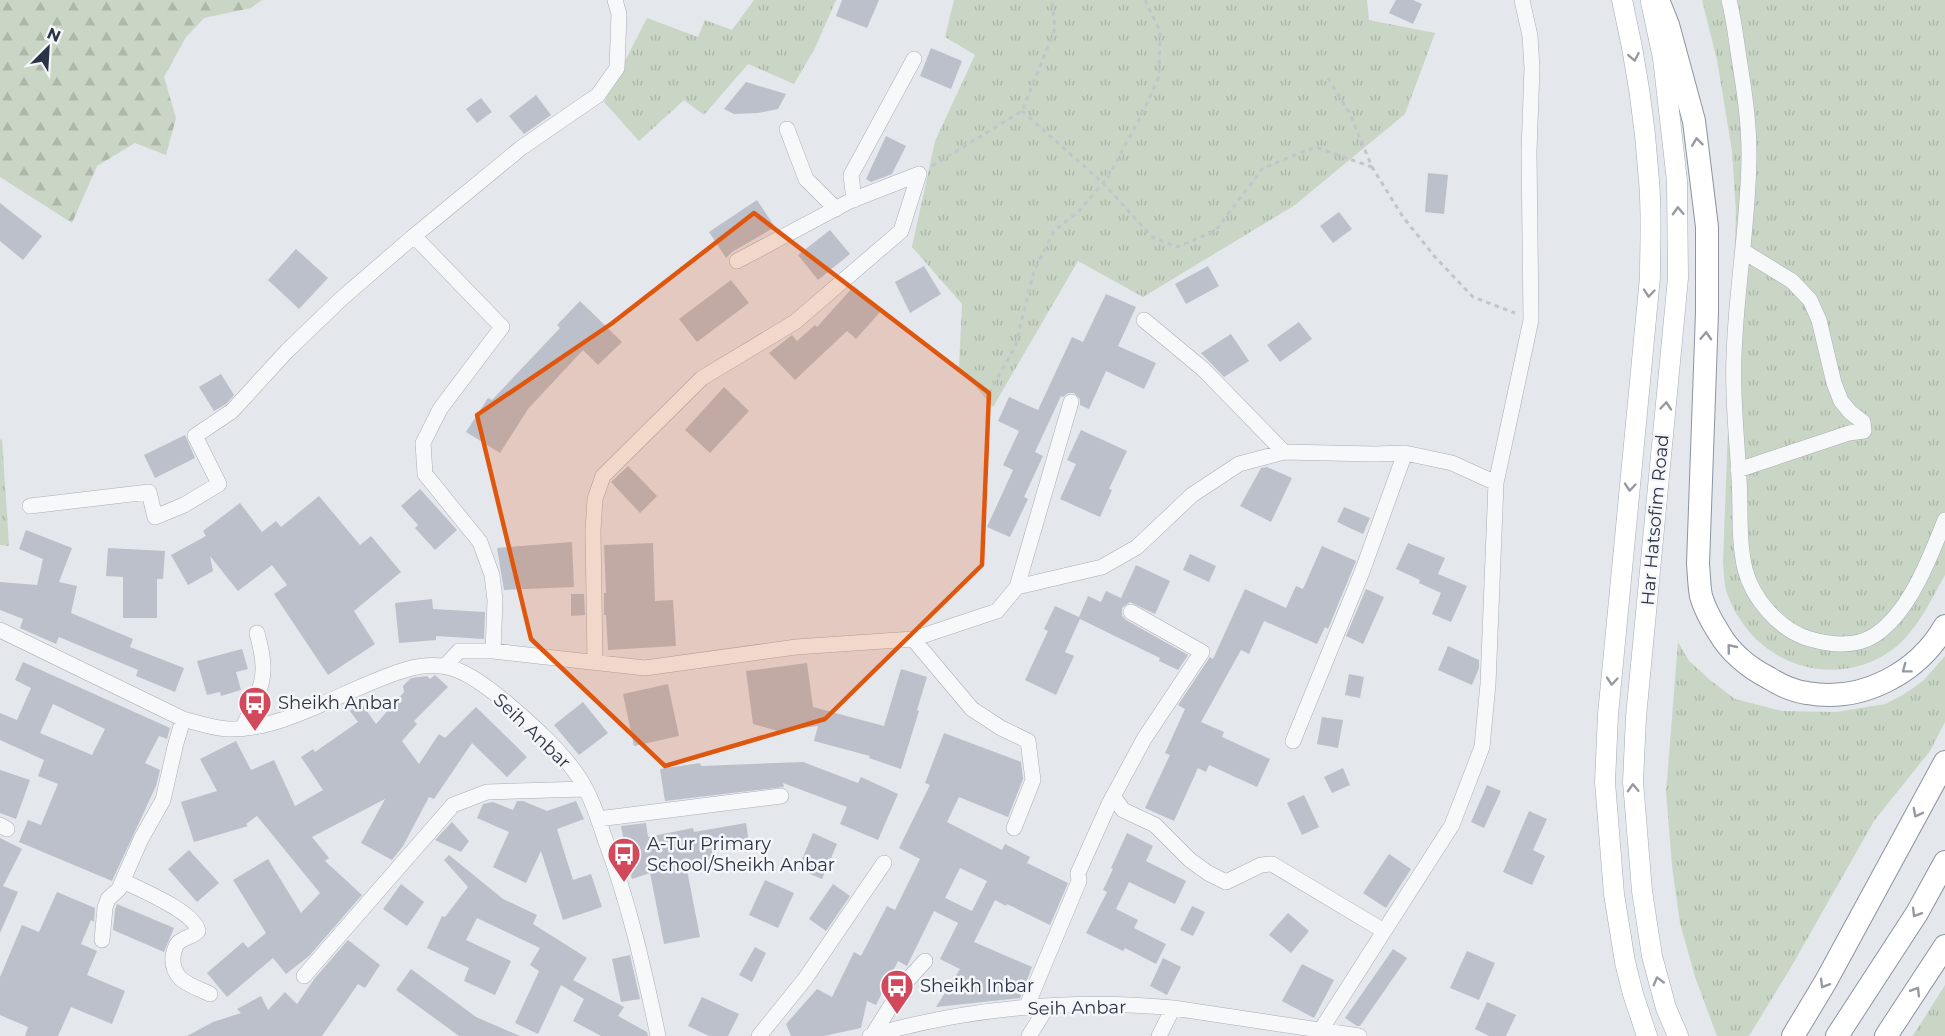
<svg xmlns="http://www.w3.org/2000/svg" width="1945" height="1036" font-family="Montserrat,sans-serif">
<defs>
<pattern id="grass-tufts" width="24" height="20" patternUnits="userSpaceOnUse" patternTransform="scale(1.5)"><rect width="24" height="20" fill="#c9d6c5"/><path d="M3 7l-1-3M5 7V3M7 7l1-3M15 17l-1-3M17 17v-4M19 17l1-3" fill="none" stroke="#adb8ab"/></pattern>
<pattern id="forest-firs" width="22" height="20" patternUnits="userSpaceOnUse" patternTransform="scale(1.5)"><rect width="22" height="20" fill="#c9d6c5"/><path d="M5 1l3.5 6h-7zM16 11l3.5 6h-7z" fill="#adb8ab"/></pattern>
</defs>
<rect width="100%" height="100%" fill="#e4e7ec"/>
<path fill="url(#grass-tufts)" d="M754,0H836L815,48L794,84L748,64L704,115L684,100L639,141L604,102L647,18L698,37L705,20L732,30Z
M954,0H1367L1369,20L1435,33L1405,114L1295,205L1143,297L1078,261L993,407L959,367L962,304L912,247L935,141L975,55L945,37Z
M1702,0H1945V575C1928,605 1913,640 1881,657C1819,690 1747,656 1726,590C1724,582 1724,572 1723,563L1736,213L1732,151L1717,60Z
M2,439L9,546L0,545V440Z
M1678,642L1689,661L1710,680L1735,699L1782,711L1836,712L1885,704L1903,695L1923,681L1945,656V722L1930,751L1874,821L1790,969L1749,1036H1717L1695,977L1680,923L1672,866L1666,792Z
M1945,985V1036H1912L1914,1034Z"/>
<path fill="url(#forest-firs)" d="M0,0H262L251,8L204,18L186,37L164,77L176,118L166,155L135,143L97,166L72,223L0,177Z"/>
<path fill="#bbc0ca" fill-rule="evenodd" d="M842,0H879L867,28L836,16Z
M1396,0H1413L1422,4L1413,24L1389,13Z
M931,48L962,61L951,89L920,76Z
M746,82L786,94L778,109L758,113L734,114L724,109Z
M536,95L551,115L524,134L509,116Z
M481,98L492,112L477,123L466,109Z
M886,136L906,146L892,174L871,182L866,179Z
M1428,173L1448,175L1444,214L1425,212Z
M757,200L775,227L732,252L726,258L709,232Z
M0,203L42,236L23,260L0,241Z
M1339,212L1352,229L1333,243L1320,226Z
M830,230L850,254L818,280L798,255Z
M296,249L328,278L299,309L268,280Z
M924,266L941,294L910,313L895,282Z
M1208,266L1219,286L1186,304L1175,284Z
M731,280L749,303L697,342L679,319Z
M854,286L881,311L856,339L847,331L795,380L769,353L792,335L797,341L815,325L817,327Z
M1106,294L1136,307L1118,346L1156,363L1144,389L1106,371L1089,409L1080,405V399L1074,393H1068L1063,397L1061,396L1035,452L1043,456L1024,497L1028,499L1010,537L987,527L1013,470L1003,465L1019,431L998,421L1009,397L1038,410L1072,337L1083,342Z
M580,301L622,342L598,365L583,350L528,409L500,453L466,432L488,398L492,400L560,328L557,325Z
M1299,322L1312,339L1280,362L1267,345Z
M1231,334L1249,361L1224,377L1201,353Z
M221,374L234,395L226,404L214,411L199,387Z
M724,387L749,411L710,453L685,430Z
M1081,430L1127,451L1109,489L1112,490L1100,517L1060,499L1076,464L1067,460Z
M185,435L195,458L155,478L144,455Z
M628,466L657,496L640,513L611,482Z
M1267,467L1292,478L1271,522L1240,506L1261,468Z
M420,489L457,530L435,550L415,528L418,525L401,506Z
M319,496L360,545L371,536L401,572L354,611L375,644L328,675L274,594L287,585L272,565L238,591L210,556L213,571L188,585L171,555L206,536L203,531L240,503L262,532L276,521L281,527Z
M1344,507L1370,518L1363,534L1337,522Z
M26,530L72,548L59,582L77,586L71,613L133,639L130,647L184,668L175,692L136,676L138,670L59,637L56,644L20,628L23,619L0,610V582L37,585L43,559L19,549Z
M572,542L574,587L504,590L497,548Z
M653,543L655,601L673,600L676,646L608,650L606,615H604V593H606L604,545Z
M1408,543L1445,558L1438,574L1467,586L1451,622L1432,614L1441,593L1419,583L1420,580L1396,569Z
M1322,546L1356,561L1328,629L1325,627L1317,644L1264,621L1249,654L1241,650L1201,722L1224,732L1222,737L1270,759L1257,787L1209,765L1206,772L1198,768L1174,821L1145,808L1170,755L1165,753L1185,709L1178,705L1210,657L1213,659L1245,589L1286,608L1296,586L1303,589Z
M108,548L165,551L163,579H157V618H123V577L106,576Z
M1190,554L1216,566L1209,582L1183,570Z
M1136,565L1170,581L1155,614L1130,602L1122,608V616L1126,620L1188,655L1178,670L1159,661L1160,658L1080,619L1065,652L1074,656L1056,695L1025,680L1048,631L1044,629L1055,606L1079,617L1088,596L1101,602L1106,591L1121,598Z
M1366,589L1384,597L1363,644L1346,636Z
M571,594H584L585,615L571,616Z
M432,599L433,609L485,612L484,639L436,636V640L399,643L395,603Z
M1448,646L1479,660V668L1472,685L1438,670Z
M242,649L248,669L236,672L241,690L221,696L220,692L207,695L197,661Z
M23,662L170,728L167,739L159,736L145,763L160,770L156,786L112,881L19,842L28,820L41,825L58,784L38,776L44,760L0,740V713L17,720L31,688L15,680ZM53,704L105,729L92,755L40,733Z
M807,663L813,707L884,726L901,669L927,677L917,710L919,711L901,769L869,758L870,756L814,741L818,726L778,731L753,724L746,671Z
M1349,674L1364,677L1360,698L1345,695Z
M435,675L448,687L414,721L417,724L402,741L419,764L439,734L445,738L476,707L527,757L507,777L472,743L434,799L429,797L403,846L392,860L361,843L385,799L312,837L329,858L325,861L362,895L309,956L286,974L273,958L227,997L207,973L243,942L248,948L266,933L233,880L268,859L301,913L320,893L257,816L246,824L248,826L194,842L181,802L217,791L200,759L236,741L251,770L274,760L295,806L323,790L301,757L313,749L315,752L358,722L350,711L361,703L376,724L404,692L403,686L411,678L427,676L430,679Z
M668,684L679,736L634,746L623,694Z
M583,702L608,733L579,755L554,725Z
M1322,717L1343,720L1338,748L1317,744Z
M944,733L1021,762L1023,779L1008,817L959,797L947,822L1002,850L1005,844L1030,857L1027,863L1068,883L1050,925L1007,904L1006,906L995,900L974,942L1032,967L1020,998L936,1007L960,969L940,959L958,923L934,911L907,966L898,961L876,1005L867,1001L861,1028L824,1036H791L786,1024L817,989L832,997L854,952L861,956L887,906L895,910L920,859L899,848L930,785L925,783ZM960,868L987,881L972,911L945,898Z
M803,762L858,783L861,777L898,794L878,840L840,824L847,807L783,783L784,787L665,801L660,769L700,763L701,766Z
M1343,768L1350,785L1332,793L1324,777Z
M0,770L30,780L16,819L0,813Z
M1487,785L1501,791L1484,828L1471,822Z
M1304,795L1319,827L1302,835L1287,803Z
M517,801H523L547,811L576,801L584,819L557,829L573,880L591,874L602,907L563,920L541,851L526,883L493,867L509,832L477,818L483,804L493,802L513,810Z
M1529,811L1547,819L1533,850L1545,856L1532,885L1503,872Z
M452,822L469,841L461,852L435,840Z
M646,823L648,837L693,828L694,832L746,823L750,849L720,836L709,860L686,865L700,937L664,944L650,873L632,879L623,852L626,851L621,826Z
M813,833L837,844L822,879L798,869Z
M1127,833L1153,846L1146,861L1186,881L1175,904L1129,882L1116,909L1138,920L1134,928L1166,944L1156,964L1125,948L1123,951L1086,933L1107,892L1103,890L1113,869L1111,868Z
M0,838L22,849L3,886L18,892L0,933Z
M189,850L219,883L197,902L168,869Z
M1389,854L1411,869L1386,908L1363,893Z
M449,855L503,899L537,915L533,924L587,958L573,980L624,1007L618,1016L647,1032L648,1036H601L573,1021L584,999L561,985L538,1034L515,1023L539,971L530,965L540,948L477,918L466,940L511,961L495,995L464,981L469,968L427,948L442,916L445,917L468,887L444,860Z
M765,880L794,893L778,928L749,915Z
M401,884L424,902L407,926L383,909Z
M833,884L850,896L826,931L809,919Z
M57,892L95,908L94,922L91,920L81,944L97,951L87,975L125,991L112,1024L71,1007L58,1036H25L28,1027L0,1015V977L22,925L39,932Z
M117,904L174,928L164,952L113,930L115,910Z
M1192,906L1205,912L1193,936L1180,930Z
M1288,913L1309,931L1291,953L1269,935Z
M348,940L380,965L365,988L358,984L322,1036H187L213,1022L241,1013L237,1009L261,996L268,1010L285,992L297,1004L315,978Z
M755,947L766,953L752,982L739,975Z
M1393,949L1407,958L1360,1026H1357L1345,1018Z
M1467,951L1495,963L1479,1000L1450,988Z
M630,955L640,999L621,1002L612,959Z
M1163,958L1181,967L1167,995L1150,986Z
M1302,964L1334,980L1314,1018L1282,1001Z
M411,969L476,1017L520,1036H459L396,990Z
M702,997L739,1014L728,1036H709L688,1026Z
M1487,1002L1516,1015L1506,1036H1489L1475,1029Z"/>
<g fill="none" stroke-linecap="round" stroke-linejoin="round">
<defs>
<path id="minor" d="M1729,0C1734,19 1736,39 1739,58C1744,89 1749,121 1749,153C1749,221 1736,288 1734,356C1732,397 1737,437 1739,478C1741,509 1738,539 1745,569C1752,598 1780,631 1810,639C1831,645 1855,648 1875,635C1910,612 1930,557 1945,520
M787,129L806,179L836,209
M854,200L851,175L914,59
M414,236L502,327L440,409L423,443L425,474L480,542L492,575L495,600L493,651
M737,261L850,201L919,174
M1144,320L1203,369L1284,452
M1738,470L1849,433L1864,431L1863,422L1850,412L1841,401L1834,383L1819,320L1810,300L1792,281L1743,251
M30,506L149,492L155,517L184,505L219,484L195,436L232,411L287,351L341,299L414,236L521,148L598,95L617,68L619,14L615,0
M1017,587L1102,567L1137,547L1192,495L1239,464L1284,452L1375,454L1405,453L1452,463L1496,483
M0,630L183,719C198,723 212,728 228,729C286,731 351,685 408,669C448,658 471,674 502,699C529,722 558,747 578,776C591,795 598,818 605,839C629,903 644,969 658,1036
M913,639L972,709L1001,728L1028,741L1033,780L1014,828
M595,662L593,531L595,499L603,476L702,378L795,322L901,231L919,174
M446,665L459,651H493L645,668L796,647L913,639L997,611L1017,587L1071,402
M243,727C251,709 264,687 263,667C263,655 260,644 257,633
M1293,741L1362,572L1405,453
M1113,796L1123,810L1155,825L1190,860L1208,873L1226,882L1261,865L1272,864L1384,931
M598,819L781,796
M0,825L7,829
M123,881C141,890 195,912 198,931C193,937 184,937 178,943C175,946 174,952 173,956C171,981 191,985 210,994
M102,940L105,908L108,899L119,889L141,839L163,800L175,747L183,719
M304,976L453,805L487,792L585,789
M1026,1008L1079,881L1078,873L1109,804L1144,739L1202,652L1131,612
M759,1036L805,979L884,863
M870,1036C966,1008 1073,998 1173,1008L1359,1036
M872,1036L905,983L925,961
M1029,1036L1047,1007
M1159,1036L1173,1008
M1317,1036L1452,825L1482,747L1488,684L1496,483L1531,320L1529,152L1532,68L1530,36L1522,0"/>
<path id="major" d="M1622,0C1636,60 1645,120 1649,181C1652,213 1650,245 1650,277L1608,715L1605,782L1614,894L1625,962L1633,994L1647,1036
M1651,2L1663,58L1677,181L1678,278L1636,717L1633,782L1642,891L1652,956L1666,1008L1678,1036"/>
<path id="highway" d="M1658,0L1668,25L1694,121L1707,227V312L1698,564C1699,574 1699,586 1701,596C1704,607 1712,622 1719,633C1730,652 1749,668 1769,678C1780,685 1793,691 1807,693C1862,703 1918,673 1945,626
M1793,1036L1826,981L1945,762
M1837,1036L1917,913L1945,862
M1886,1036L1945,946"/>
</defs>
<use href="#minor" stroke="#a9aeb7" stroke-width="16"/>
<use href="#major" stroke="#a3abb8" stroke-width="21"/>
<use href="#highway" stroke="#8b94a3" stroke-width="24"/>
<path stroke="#c2c5cb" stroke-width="3" stroke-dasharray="4.5 4.5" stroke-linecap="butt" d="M1328,78L1350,114L1372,167L1403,217L1435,257L1473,297L1515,313
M1022,111L1103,183L1152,237L1177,247L1215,231L1263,168L1315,147L1372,167
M932,166L1022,111L1055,29L1052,0
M989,393L1015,347L1034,271L1054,231L1080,210L1108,177L1140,118L1159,77L1160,31L1145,0"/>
<use href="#minor" stroke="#f7f8fa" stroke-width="15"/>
<use href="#major" stroke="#fff" stroke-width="20"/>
<use href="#highway" stroke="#fff" stroke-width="22"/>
</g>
<defs><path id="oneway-chevron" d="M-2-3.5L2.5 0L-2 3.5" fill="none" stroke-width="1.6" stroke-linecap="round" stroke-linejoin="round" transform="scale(1.5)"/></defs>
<g stroke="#959aa2">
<use href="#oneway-chevron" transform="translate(1634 57) rotate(79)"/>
<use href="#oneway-chevron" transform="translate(1697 142) rotate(-97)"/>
<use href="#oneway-chevron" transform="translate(1678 211) rotate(-92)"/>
<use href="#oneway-chevron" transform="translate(1649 293) rotate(95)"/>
<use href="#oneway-chevron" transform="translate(1706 336) rotate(-87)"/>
<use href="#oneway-chevron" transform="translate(1666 406) rotate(-85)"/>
<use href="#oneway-chevron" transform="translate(1630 487) rotate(95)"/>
<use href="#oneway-chevron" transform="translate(1731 648) rotate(-129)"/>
<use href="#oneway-chevron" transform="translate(1906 669) rotate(143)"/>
<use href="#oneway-chevron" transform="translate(1612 681) rotate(95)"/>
<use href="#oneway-chevron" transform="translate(1633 788) rotate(-92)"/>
<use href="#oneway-chevron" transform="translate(1917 813) rotate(118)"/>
<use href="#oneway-chevron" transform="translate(1916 913) rotate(121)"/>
<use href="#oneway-chevron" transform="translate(1658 981) rotate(-105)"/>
<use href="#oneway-chevron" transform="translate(1824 984) rotate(121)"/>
<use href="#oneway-chevron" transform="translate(1916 991) rotate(-58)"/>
</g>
<path fill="#df570f" fill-opacity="0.2" stroke="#df570f" stroke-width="4.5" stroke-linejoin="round" d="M754,213L989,393L982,565L825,719L665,766L531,639L477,415L611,324Z"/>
<defs>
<symbol id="bus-pin" viewBox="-11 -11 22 30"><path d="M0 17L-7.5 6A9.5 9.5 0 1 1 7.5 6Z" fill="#d1495b" stroke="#f4f6f9"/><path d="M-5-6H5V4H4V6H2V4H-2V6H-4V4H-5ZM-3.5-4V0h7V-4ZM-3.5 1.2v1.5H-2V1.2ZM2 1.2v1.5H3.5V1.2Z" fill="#fff"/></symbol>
</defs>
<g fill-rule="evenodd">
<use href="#bus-pin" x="236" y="684" width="38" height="52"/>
<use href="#bus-pin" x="605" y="835" width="38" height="52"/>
<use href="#bus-pin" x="878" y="967" width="38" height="52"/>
</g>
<g text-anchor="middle" stroke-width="5" stroke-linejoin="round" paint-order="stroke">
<g font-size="18" fill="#2b3445" stroke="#f4f6f9">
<text transform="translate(1655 520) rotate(-85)" y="6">Har Hatsofim Road</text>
<text transform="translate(532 731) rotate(44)" y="6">Seih Anbar</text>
<text transform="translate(1077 1008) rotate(-1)" y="6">Seih Anbar</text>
</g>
<g font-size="18" fill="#2b3445" stroke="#f4f6f9" text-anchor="start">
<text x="278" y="709">Sheikh Anbar</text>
<text x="647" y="850">A-Tur Primary<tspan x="647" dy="21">School/Sheikh Anbar</tspan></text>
<text x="920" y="992">Sheikh Inbar</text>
</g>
</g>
<g transform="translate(48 48) rotate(24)" stroke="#f4f6f9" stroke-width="4.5" paint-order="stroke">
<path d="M0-4.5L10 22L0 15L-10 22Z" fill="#2b3445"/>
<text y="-9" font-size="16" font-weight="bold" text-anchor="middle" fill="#2b3445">N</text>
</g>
</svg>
